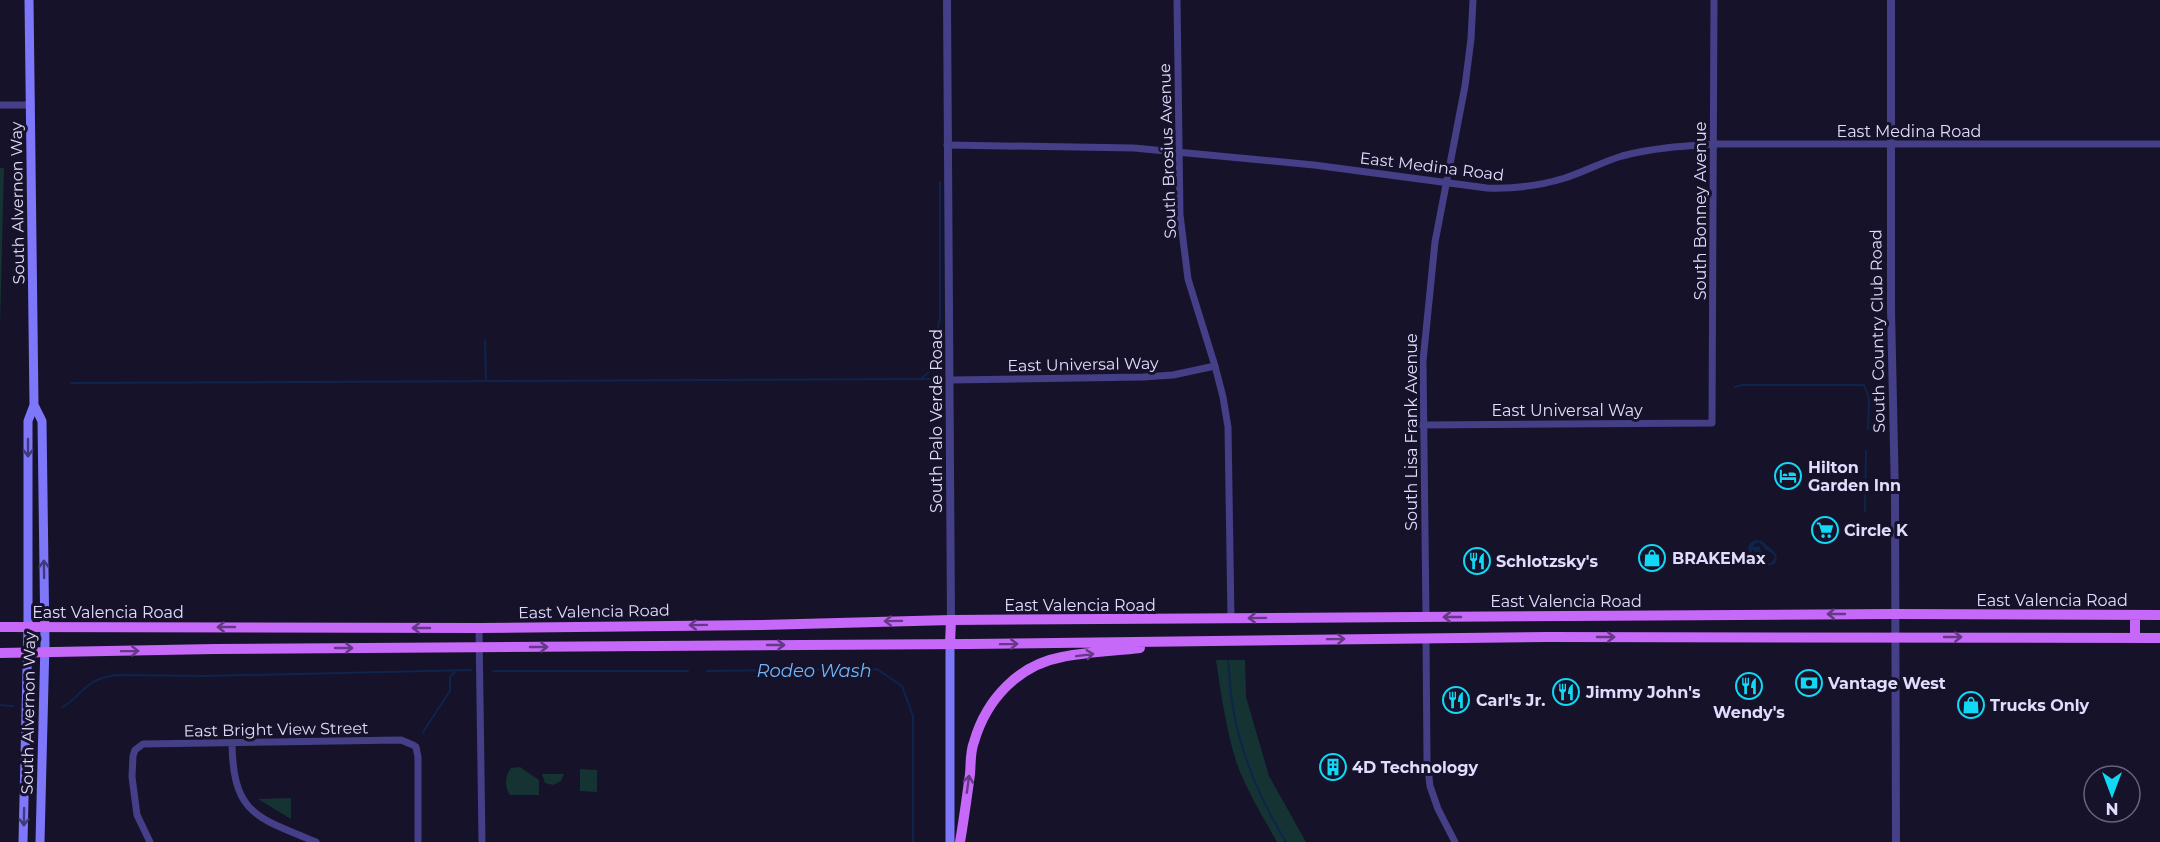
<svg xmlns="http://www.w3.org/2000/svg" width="2160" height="842" font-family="Montserrat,sans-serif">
<rect width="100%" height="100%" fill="#161229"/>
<path fill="#153333" d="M0,168H4L0,328Z
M1216,660H1245L1246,697L1269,776L1306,842H1277C1263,817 1247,791 1237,764C1226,730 1221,694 1216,660Z
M520,767L539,780V795H510C504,787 505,775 511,768Z
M580,769L597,770V792L580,791Z
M542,774H564L561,781L553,785L545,783Z
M291,798V819L258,799Z"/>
<path fill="#0f244b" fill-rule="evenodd" d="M1755,540L1762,541C1767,546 1775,550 1777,557L1775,564L1764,567L1751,556L1748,547L1750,543ZM1760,543L1765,549L1773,554L1775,558L1771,563H1762L1752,553V549L1760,557L1764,556L1759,546L1752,547L1756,543Z"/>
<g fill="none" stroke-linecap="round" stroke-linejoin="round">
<path stroke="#0f244b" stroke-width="2" d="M485,340L486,381
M934,341L940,319V182
M921,379L930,371L934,356
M71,383L935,379
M1735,387L1742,385H1864L1869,398L1868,429
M1865,511L1866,451
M1228,661C1230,677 1230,692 1233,708C1241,755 1261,801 1286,842
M493,671H688
M707,671L877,669L902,686L913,716V842
M0,705L13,706
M63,707C86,692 82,681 115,675L205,676L471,670
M423,732L450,691V677L456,671"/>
<path stroke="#443f86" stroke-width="7" d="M1177,0L1180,215L1188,279L1215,366L1223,397L1228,427L1231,619
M0,105H31
M947,145L1134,148L1314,165L1487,188C1514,189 1539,186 1565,178C1584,172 1602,162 1622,156C1652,148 1683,146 1714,144H2160
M951,380L1143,377L1173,375L1215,366
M1422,425L1712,423L1714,0
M1426,617L1423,361L1435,242L1465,86L1471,39L1473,0
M479,628L482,842
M1426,638L1427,760L1430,786L1438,809L1455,842
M232,743C233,815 257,817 316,842
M413,745L416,747L418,757V842
M150,842L137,815L132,777L133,756L135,750L143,744L401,740L413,745"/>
<path stroke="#443f86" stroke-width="8" d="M947,0L951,620
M1891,0V309L1895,495L1896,842"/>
<path stroke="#7e77f9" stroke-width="9" d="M34,405L42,421L45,643L40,842
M23,842L28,627V421L34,405L29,0
M950,842V644"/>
<path stroke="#c668f8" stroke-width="10" d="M0,627L479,628L762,625L951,620L1894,614L2160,615
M2135,638V615
M950,644L951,620
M0,653L215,649L969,644L1547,637L2160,638
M960,842C964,819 967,796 970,774C971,763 970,752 974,742C986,700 1018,665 1062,657C1087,652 1114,651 1140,648"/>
</g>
<defs><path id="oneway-shaft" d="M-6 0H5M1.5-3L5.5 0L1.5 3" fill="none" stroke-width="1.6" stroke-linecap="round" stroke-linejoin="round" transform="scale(1.5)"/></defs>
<g stroke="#403a7c">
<use href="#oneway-shaft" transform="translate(28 448) rotate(90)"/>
<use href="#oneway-shaft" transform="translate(44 569) rotate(-91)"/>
<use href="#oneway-shaft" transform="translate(24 817) rotate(91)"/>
</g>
<g stroke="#653986">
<use href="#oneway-shaft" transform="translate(1836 614) rotate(180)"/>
<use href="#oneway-shaft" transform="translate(1452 617) rotate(180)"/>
<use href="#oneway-shaft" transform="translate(1257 618) rotate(179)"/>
<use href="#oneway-shaft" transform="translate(893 621) rotate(179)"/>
<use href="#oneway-shaft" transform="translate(698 625) rotate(179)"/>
<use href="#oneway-shaft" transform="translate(226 627) rotate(-180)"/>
<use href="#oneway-shaft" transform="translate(421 628) rotate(-180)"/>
<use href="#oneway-shaft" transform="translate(1606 637)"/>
<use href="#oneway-shaft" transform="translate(1953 637)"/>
<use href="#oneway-shaft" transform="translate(1336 639) rotate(-1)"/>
<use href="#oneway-shaft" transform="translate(1009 644) rotate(-1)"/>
<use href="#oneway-shaft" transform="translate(776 645)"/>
<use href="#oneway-shaft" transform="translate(539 647)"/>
<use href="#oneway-shaft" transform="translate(344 648)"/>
<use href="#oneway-shaft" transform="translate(130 651) rotate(-1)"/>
<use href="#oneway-shaft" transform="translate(1085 655) rotate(-7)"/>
<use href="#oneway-shaft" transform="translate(968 784) rotate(-82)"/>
</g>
<defs>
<symbol id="hotel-ring" viewBox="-11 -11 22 22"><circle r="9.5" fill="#161229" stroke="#11d8f5" stroke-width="1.5"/><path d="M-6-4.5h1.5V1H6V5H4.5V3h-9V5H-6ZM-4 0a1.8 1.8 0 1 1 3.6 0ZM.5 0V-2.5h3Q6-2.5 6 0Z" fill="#11d8f5"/></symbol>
<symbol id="supermarket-ring" viewBox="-11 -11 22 22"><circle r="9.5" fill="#161229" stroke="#11d8f5" stroke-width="1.5"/><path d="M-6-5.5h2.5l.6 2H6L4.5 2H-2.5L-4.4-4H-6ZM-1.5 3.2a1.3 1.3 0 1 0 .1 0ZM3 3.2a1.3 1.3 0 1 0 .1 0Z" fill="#11d8f5"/></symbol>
<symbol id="shop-ring" viewBox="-11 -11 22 22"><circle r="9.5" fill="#161229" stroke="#11d8f5" stroke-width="1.5"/><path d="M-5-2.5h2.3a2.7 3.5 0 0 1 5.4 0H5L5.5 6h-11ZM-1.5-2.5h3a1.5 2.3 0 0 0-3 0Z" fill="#11d8f5"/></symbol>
<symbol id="restaurant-ring" viewBox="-11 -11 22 22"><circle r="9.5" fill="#161229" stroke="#11d8f5" stroke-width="1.5"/><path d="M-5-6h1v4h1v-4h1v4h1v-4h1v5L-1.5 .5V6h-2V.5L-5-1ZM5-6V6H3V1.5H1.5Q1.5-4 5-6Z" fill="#11d8f5"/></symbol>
<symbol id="bank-ring" viewBox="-11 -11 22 22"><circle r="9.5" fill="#161229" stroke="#11d8f5" stroke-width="1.5"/><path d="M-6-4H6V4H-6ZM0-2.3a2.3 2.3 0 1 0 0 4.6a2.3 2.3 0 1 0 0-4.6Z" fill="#11d8f5"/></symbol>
<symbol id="building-ring" viewBox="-11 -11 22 22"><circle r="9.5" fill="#161229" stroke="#11d8f5" stroke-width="1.5"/><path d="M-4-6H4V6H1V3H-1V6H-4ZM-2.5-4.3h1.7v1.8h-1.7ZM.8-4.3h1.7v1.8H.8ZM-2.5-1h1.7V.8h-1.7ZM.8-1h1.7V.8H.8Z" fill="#11d8f5"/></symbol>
</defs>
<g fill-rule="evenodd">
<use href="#hotel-ring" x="1773" y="461" width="30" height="30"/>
<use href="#supermarket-ring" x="1810" y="515" width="30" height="30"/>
<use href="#shop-ring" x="1637" y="543" width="30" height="30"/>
<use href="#restaurant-ring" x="1462" y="546" width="30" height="30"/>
<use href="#bank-ring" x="1794" y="668" width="30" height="30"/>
<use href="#restaurant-ring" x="1734" y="671" width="30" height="30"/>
<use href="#restaurant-ring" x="1551" y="677" width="30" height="30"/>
<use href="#restaurant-ring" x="1441" y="685" width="30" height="30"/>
<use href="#shop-ring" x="1956" y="690" width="30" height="30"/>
<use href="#building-ring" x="1318" y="752" width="30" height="30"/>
</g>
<g text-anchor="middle" stroke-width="6" stroke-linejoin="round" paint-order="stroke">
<g font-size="16" fill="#e0dcfd" stroke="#161229">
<text x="1909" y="137">East Medina Road</text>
<text transform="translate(1167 151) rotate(-92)" y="6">South Brosius Avenue</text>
<text transform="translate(1432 166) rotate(7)" y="6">East Medina Road</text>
<text transform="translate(17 203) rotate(-91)" y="6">South Alvernon Way</text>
<text transform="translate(1700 211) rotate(-90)" y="6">South Bonney Avenue</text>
<text transform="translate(1877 331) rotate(-91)" y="6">South Country Club Road</text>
<text transform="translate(1083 364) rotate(-1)" y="6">East Universal Way</text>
<text x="1567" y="416">East Universal Way</text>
<text transform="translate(936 421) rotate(-90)" y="6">South Palo Verde Road</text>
<text transform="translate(1411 432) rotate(-90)" y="6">South Lisa Frank Avenue</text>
<text x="2052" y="606">East Valencia Road</text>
<text x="1566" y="607">East Valencia Road</text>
<text x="1080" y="611">East Valencia Road</text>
<text transform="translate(594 611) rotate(-1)" y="6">East Valencia Road</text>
<text x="108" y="618">East Valencia Road</text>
<text transform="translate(28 713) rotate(-89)" y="6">South Alvernon Way</text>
<text transform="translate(276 729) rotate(-1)" y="6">East Bright View Street</text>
</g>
<g font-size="16" font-weight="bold" fill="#e0dcfd" stroke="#161229" text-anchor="start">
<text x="1808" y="473">Hilton<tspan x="1808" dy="18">Garden Inn</tspan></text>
<text x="1844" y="536">Circle K</text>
<text x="1672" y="564">BRAKEMax</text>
<text x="1496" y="567">Schlotzsky's</text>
<text x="1828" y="689">Vantage West</text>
<text x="1586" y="698">Jimmy John's</text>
<text x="1476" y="706">Carl's Jr.</text>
<text x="1990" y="711">Trucks Only</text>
<text x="1749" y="718" text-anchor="middle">Wendy's</text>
<text x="1352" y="773">4D Technology</text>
</g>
<g font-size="18" font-style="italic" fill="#6eb5f9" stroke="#161229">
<text x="814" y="677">Rodeo Wash</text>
</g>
</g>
<g transform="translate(2112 794) rotate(180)"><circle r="28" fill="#161229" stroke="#67637e" stroke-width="1.5"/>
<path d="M0-4.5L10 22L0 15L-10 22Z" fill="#11d8f5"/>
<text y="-9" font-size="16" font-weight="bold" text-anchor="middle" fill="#e0dcfd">N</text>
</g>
</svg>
